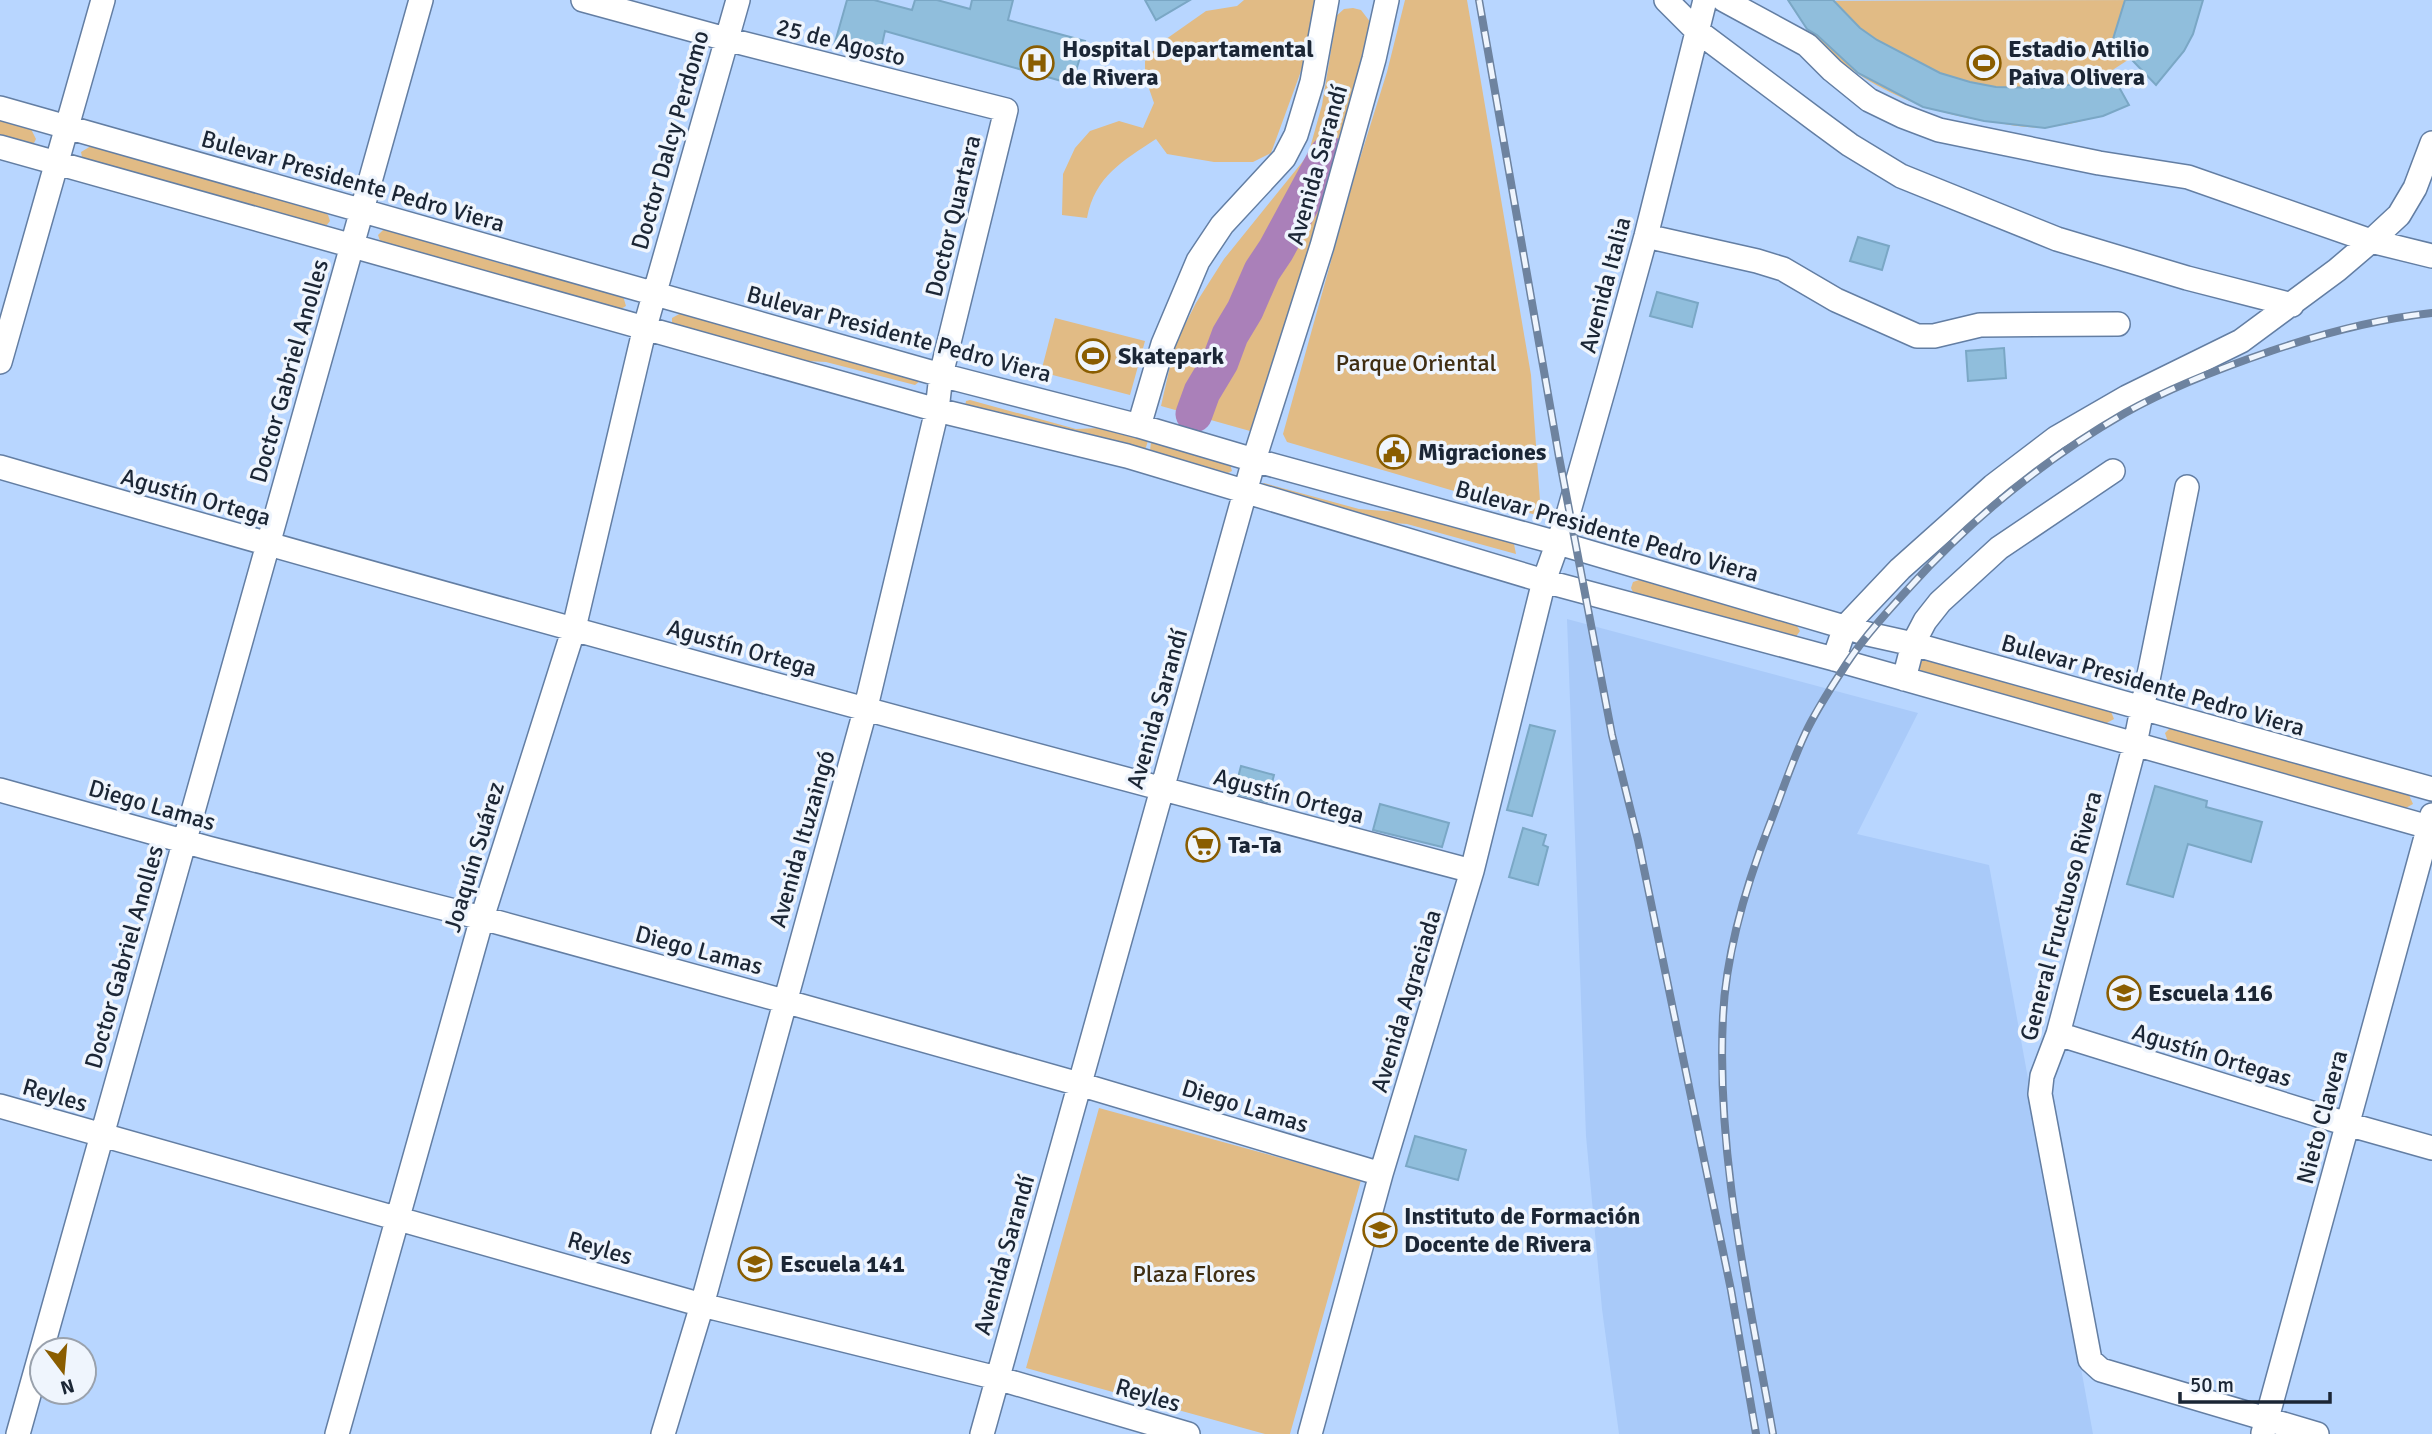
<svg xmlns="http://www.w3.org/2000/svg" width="2432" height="1434" font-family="Signika,sans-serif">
<rect width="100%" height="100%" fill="#b8d6ff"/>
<path fill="#a9caf9" d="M1567,619L1918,713L1857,834L1989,865L2093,1434H1619L1602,1309L1586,1136Z"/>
<path fill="#e1bb85" d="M1244,0H1316L1308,52L1271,153L1253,162H1214L1167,154L1156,139C1123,161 1095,176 1087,218L1062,215L1063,174L1075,148L1090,131L1119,121L1143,128L1154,103L1145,77V61L1159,44L1206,11L1237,6Z
M1405,0H1467L1531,375L1540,501L1536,515L1287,442L1283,434L1356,171L1387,72Z
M2171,0L2166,16L2195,30L2184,51L2156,85L2131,58L2111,71L2129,105C2102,116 2075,125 2046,127C2029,129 2010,125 1993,122C1909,111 1833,74 1788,1Z
M1353,8L1361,10L1371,23L1269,392L1250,431L1161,406L1175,344L1196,303L1224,259L1308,155L1322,105L1335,26L1334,18L1344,9Z
M0,120L31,129L36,139L33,145L0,139Z
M91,146L322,211L328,215L330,221L326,226L318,228L86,162L82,157L81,152Z
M384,229L499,263L623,296L626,306L617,311L381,244L378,235Z
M681,313L918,378L920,381L915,385L826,362L787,360L672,324V318Z
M1055,318L1145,341L1130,395L1041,372Z
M970,400L1076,429L1099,428L1148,441L1145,450L965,407L966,401Z
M1151,442L1230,464L1232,471L1228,473L1150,451Z
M1264,483L1359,509L1409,513L1507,541L1514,544L1516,554L1407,524L1367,521L1261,486Z
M1639,580L1795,623L1800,631L1795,638L1635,596L1631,588L1633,582Z
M1916,656L2110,709L2114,719L2105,724L1912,671Z
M2171,727L2409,795L2413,804L2404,809L2168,742L2165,733Z
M1099,1108L1361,1180L1290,1434H1265L1026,1368Z"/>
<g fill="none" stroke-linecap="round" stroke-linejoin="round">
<path stroke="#aa80b9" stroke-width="37" d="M1194,414L1202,392L1220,362L1230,335L1245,310L1262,271L1276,250L1328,154"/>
</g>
<path fill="#90bedc" stroke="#7aa7c5" stroke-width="2" d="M847,0H874L912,10L915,0H937L970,9L972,0H1013L1008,20L1085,41L1072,84L885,31L879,58L834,46Z
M1145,0H1190L1156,20Z
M1788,0H1833L1860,28L1877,40L1940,73L1970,82L1996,87L2050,88L2074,84L2110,71L2129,105L2103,116L2045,128L1984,121L1923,107L1858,73L1817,35L1807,29Z
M2125,0H2203L2193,34L2184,51L2156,85L2133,61L2135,60L2131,58L2113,39Z
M1858,237L1889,246L1882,270L1850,261Z
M1657,292L1698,303L1692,327L1650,316Z
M2004,348L2006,378L1968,381L1966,351Z
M1530,725L1555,731L1532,816L1507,810Z
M1241,766L1274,775L1267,802L1234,793Z
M2155,786L2207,801L2206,807L2262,822L2251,862L2188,844L2173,897L2127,884Z
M1380,804L1449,823L1442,847L1373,830Z
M1523,828L1546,835L1543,845L1548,847L1538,885L1509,877Z
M1415,1136L1466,1150L1458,1180L1406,1166Z"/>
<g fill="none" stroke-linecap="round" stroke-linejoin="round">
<defs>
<path id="minor" d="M583,0L726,39L1006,110L941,375L937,410L865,711L702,1305L663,1434
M1666,0L1696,30L1816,120L1850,145L1901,176L2057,239L2187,278L2292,305
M1724,0L1807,45L1832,70L1869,100L1902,116L1939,130L2099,163L2188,177L2371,241L2432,256
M0,108L941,375L1139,426L1254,460L1565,545L1868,634L1913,644L2432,789
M0,147L937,410L1127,456L1544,581L1834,659L2432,828
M1646,236L1757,261L1783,269L1836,300L1917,336H1934L1980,325L2118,324
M0,362L103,0
M1139,426L1163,344L1198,261L1222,225L1284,158L1296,135L1312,82L1327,0
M0,467C489,609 980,741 1472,871
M2187,487L2135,744L2058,1034L2042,1076L2040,1094L2090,1360L2101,1370L2317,1434
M1834,659L1845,627L1900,569L1993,486L2056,438L2127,397L2241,341L2337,270L2371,241L2399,215L2415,188L2432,143
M1904,679L1913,644L1925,621L1940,602L1999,548L2113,471
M0,790L208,848L482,918L784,1001L1079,1084L1381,1174
M2058,1034L2347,1124L2432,1148
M0,1106L702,1305L997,1378L1188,1434
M2263,1433L2432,815
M18,1434L421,0
M337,1434L482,918L574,628L645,327L738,0
M982,1434L1254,460L1322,246L1374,59L1387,0
M1310,1434L1381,1174L1472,871L1544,581L1569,511L1608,374L1646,236L1705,0"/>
</defs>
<use href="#minor" stroke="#637ea3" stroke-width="26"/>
<use href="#minor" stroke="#fff" stroke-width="23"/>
<defs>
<path id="rail" d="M1479,0L1559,457L1612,735L1638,840L1731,1290L1756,1434
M1773,1434C1749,1296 1716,1157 1723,1016C1726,954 1747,883 1769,826C1781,795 1791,764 1805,734C1816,710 1832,686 1847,663C1865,636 1887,612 1909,588C1971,519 2045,459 2125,413C2171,387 2221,368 2271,351C2324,333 2377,319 2432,313"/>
</defs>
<use href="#rail" stroke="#6e839f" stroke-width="8"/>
<use href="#rail" stroke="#eff5fd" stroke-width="5" stroke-dasharray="16" stroke-linecap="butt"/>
</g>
<defs>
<symbol id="hospital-ring" viewBox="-11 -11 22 22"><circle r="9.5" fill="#eff5fd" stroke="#8a5d00" stroke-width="1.5"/><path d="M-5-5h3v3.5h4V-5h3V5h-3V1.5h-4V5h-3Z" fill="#8a5d00"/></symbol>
<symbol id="stadium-ring" viewBox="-11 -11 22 22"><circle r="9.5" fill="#eff5fd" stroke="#8a5d00" stroke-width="1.5"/><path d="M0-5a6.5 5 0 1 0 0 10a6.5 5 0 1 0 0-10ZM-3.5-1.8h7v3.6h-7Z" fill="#8a5d00"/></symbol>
<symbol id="civic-ring" viewBox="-11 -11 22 22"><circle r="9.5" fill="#eff5fd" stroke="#8a5d00" stroke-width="1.5"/><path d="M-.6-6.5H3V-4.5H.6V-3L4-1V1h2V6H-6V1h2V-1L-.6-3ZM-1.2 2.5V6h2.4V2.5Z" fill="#8a5d00"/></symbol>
<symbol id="supermarket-ring" viewBox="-11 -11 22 22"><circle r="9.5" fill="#eff5fd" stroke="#8a5d00" stroke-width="1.5"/><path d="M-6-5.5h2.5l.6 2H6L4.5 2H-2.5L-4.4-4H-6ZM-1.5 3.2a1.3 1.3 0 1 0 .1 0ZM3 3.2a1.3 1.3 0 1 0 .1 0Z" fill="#8a5d00"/></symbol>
<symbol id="school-ring" viewBox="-11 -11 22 22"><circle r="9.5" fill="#eff5fd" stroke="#8a5d00" stroke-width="1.5"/><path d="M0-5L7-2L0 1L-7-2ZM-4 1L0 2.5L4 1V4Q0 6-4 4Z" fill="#8a5d00"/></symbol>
<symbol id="university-ring" viewBox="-11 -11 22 22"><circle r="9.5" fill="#eff5fd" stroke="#8a5d00" stroke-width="1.5"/><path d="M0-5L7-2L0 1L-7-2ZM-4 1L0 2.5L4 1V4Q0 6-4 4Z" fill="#8a5d00"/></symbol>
</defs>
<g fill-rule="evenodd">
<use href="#hospital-ring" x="1018" y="44" width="38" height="38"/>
<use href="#stadium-ring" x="1965" y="44" width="38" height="38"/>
<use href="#stadium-ring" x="1074" y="337" width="38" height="38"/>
<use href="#civic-ring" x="1375" y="433" width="38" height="38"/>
<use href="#supermarket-ring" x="1184" y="826" width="38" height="38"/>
<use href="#school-ring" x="2105" y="974" width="38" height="38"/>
<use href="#university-ring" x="1361" y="1211" width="38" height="38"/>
<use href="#school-ring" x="736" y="1245" width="38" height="38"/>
</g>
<g text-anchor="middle" stroke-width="7" stroke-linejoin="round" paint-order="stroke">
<g font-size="24" fill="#1b2635" stroke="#eff5fd">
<text transform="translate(841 42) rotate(14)" y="8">25 de Agosto</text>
<text transform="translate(670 140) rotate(-74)" y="8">Doctor Dalcy Perdomo</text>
<text transform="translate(1317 165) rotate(-74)" y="8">Avenida Sarandí</text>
<text transform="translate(353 181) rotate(16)" y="8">Bulevar Presidente Pedro Viera</text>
<text transform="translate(953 216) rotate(-76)" y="8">Doctor Quartara</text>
<text transform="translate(1605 285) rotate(-75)" y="8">Avenida Italia</text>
<text transform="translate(899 334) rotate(15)" y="8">Bulevar Presidente Pedro Viera</text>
<text transform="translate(289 371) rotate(-74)" y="8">Doctor Gabriel Anolles</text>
<text transform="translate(196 497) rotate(16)" y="8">Agustín Ortega</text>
<text transform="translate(1607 531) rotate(16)" y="8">Bulevar Presidente Pedro Viera</text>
<text transform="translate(742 648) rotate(16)" y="8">Agustín Ortega</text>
<text transform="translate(2153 685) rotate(16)" y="8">Bulevar Presidente Pedro Viera</text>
<text transform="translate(1157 709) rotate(-74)" y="8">Avenida Sarandí</text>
<text transform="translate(1289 796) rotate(15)" y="8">Agustín Ortega</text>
<text transform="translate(152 805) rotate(16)" y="8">Diego Lamas</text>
<text transform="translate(802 839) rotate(-74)" y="8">Avenida Ituzaingó</text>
<text transform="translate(474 857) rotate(-73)" y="8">Joaquín Suárez</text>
<text transform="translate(2061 916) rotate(-75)" y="8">General Fructuoso Rivera</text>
<text transform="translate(699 950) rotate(15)" y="8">Diego Lamas</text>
<text transform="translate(124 957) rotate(-74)" y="8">Doctor Gabriel Anolles</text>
<text transform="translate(1406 1001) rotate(-73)" y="8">Avenida Agraciada</text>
<text transform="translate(2212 1055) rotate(17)" y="8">Agustín Ortegas</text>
<text transform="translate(55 1095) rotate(16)" y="8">Reyles</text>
<text transform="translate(1245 1106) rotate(17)" y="8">Diego Lamas</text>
<text transform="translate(2322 1117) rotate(-75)" y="8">Nieto Clavera</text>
<text transform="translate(600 1248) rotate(16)" y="8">Reyles</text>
<text transform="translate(1004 1255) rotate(-74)" y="8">Avenida Sarandí</text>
<text transform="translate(1148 1395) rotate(16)" y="8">Reyles</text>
</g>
<g font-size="24" font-weight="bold" fill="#1b2635" stroke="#eff5fd" text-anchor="start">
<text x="1062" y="57">Hospital Departamental<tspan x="1062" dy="28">de Rivera</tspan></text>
<text x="2008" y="57">Estadio Atilio<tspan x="2008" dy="28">Paiva Olivera</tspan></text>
<text x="1118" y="364">Skatepark</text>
<text x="1418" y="460">Migraciones</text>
<text x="1228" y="853">Ta-Ta</text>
<text x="2148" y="1001">Escuela 116</text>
<text x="1404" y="1224">Instituto de Formación<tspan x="1404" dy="28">Docente de Rivera</tspan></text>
<text x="780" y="1272">Escuela 141</text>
</g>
<g font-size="24" fill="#402e12" stroke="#eff5fd">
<text x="1416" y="371">Parque Oriental</text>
<text x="1194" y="1282">Plaza Flores</text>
</g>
</g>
<g transform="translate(63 1371) rotate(164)"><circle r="33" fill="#eff5fd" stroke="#9aa2ad" stroke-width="2"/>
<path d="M0-5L12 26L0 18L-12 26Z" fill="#8a5d00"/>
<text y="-10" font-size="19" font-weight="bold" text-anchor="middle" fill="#1b2635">N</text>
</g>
<path d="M2180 1392v10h150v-10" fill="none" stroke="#1b2635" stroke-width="3.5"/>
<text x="2190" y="1392" font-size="21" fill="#1b2635" stroke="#eff5fd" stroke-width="5" paint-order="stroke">50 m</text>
</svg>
